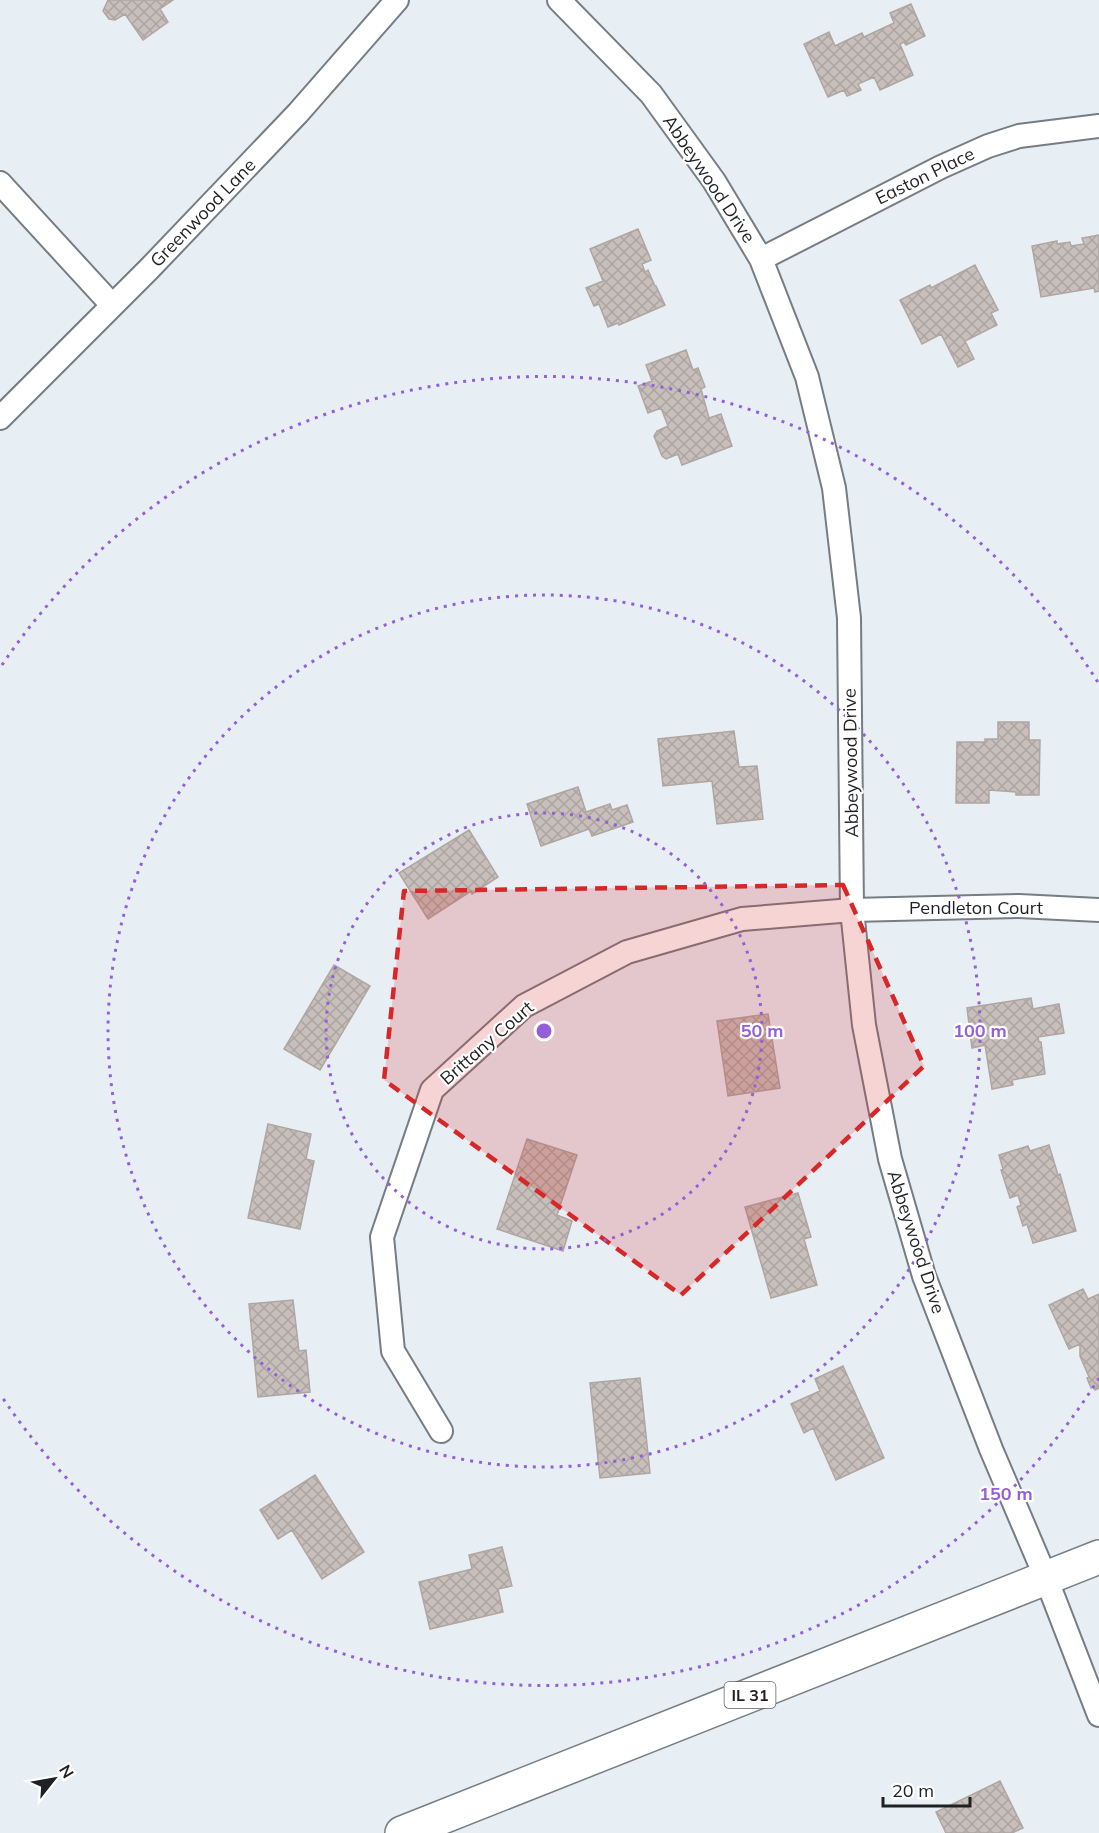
<svg xmlns="http://www.w3.org/2000/svg" width="1099" height="1833" font-family="Mulish,sans-serif">
<defs>
<pattern id="building-cross-hatch" width="8" height="8" patternUnits="userSpaceOnUse" patternTransform="scale(1.5)"><rect width="8" height="8" fill="#c8bfbb"/><path d="M0 0l8 8M0 8l8-8" fill="none" stroke="#aba4a0"/></pattern>
</defs>
<rect width="100%" height="100%" fill="#e7eff5"/>
<path fill="url(#building-cross-hatch)" stroke="#afa6a2" stroke-width="1.5" d="M108,0H173L160,9L168,22L143,40L125,14L115,20L109,19L103,11Z
M911,4L925,36L906,45L904,42L900,44L913,75L880,90L874,77L858,84L861,90L847,96L844,90L828,97L804,44L829,32L835,46L862,33L864,37L894,23L890,13Z
M638,229L651,260L642,264L645,272L648,270L655,286H656L665,305L619,325L618,323L608,327L599,304L594,306L586,288L603,281L590,249Z
M1099,235V291L1095,292L1094,288L1041,297L1032,246L1057,241V244L1070,242L1071,246L1084,244L1082,238Z
M975,265L998,310L991,313L997,325L965,341L974,359L958,367L941,334L922,344L900,300L930,285L931,288Z
M686,350L693,370L698,368L705,387L701,389L709,418L721,414L732,446L682,465L678,454L666,459L662,456L654,436L657,431L668,426L661,408L648,413L638,386L652,381L646,365Z
M998,722H1029V740H1040L1039,795H1016V792L989,790V803H956L957,742H985V739H998Z
M734,731L739,767L757,766L763,819L717,824L712,781L663,786L658,739Z
M578,787L586,812L610,804L612,810L627,805L633,822L592,836L589,829L541,846L527,804Z
M469,830L498,877L472,894L471,891L428,919L399,873Z
M334,965L370,986L320,1070L284,1049Z
M1031,998L1033,1009L1059,1004L1064,1033L1038,1037L1039,1042H1041L1045,1074L1012,1080L1013,1085L992,1089L985,1045L972,1048L967,1008Z
M768,1014L780,1088L728,1096L717,1021Z
M268,1124L311,1134L306,1159L314,1161L300,1229L248,1218Z
M527,1139L577,1155L557,1215L572,1221L563,1251L497,1229Z
M1049,1145L1058,1175L1060,1174L1076,1231L1033,1243L1027,1224L1023,1226L1017,1207L1021,1205L1018,1195L1010,1198L1001,1170L1003,1169L999,1155L1028,1146L1030,1151Z
M798,1193L811,1237L804,1239L817,1285L771,1298L745,1207Z
M1083,1289L1088,1299L1099,1294V1388L1095,1390L1093,1387L1091,1388L1087,1378L1089,1377L1080,1356V1344L1069,1349L1049,1305Z
M293,1300L299,1351L306,1350L310,1392L258,1397L249,1304Z
M843,1366L884,1458L836,1480L813,1428L804,1433L791,1404L820,1391L815,1379Z
M640,1378L650,1473L600,1478L590,1383Z
M315,1475L364,1552L322,1579L292,1530L278,1539L260,1510Z
M502,1547L512,1586L498,1589L503,1612L430,1629L419,1582L472,1569L469,1555Z
M1000,1781L1023,1828L1012,1833H946L936,1812Z"/>
<g fill="none" stroke-linecap="round" stroke-linejoin="round">
<defs>
<path id="street" d="M559,0L651,94L714,181L761,259L807,377L834,488L849,618L852,910L864,1025L890,1159L924,1276L991,1449L1046,1578L1099,1715
M0,183L112,305
M761,259L941,167L988,146L1019,136L1099,126
M0,418L150,268L298,113L397,0
M441,1431L393,1351L382,1237L432,1090L524,1006L627,952L742,919L852,910L1019,906L1099,910"/>
<path id="primary" d="M402,1833L1099,1557"/>
</defs>
<use href="#street" stroke="#767d83" stroke-width="26"/>
<use href="#primary" stroke="#767d83" stroke-width="36"/>
<use href="#street" stroke="#fff" stroke-width="22"/>
<use href="#primary" stroke="#fff" stroke-width="33"/>
</g>
<path fill="#d62828" fill-opacity="0.2" stroke="#d62828" stroke-width="4.5" stroke-dasharray="12 8" stroke-linejoin="round" d="M843,885L924,1066L681,1295L384,1080L404,891Z"/>
<g fill="none" stroke="#945fd7" stroke-width="3" stroke-dasharray="3 6">
<circle cx="544" cy="1031" r="218"/>
<circle cx="544" cy="1031" r="436"/>
<path d="M1099 1378A654 654 0 0 1 2 1397M2 665A654 654 0 0 1 1099 684"/>
</g>
<g text-anchor="middle" stroke-width="4.5" stroke-linejoin="round" paint-order="stroke">
<rect fill="#fff" stroke="#626365" stroke-width="1.5" x="724.5" y="1682" width="51" height="26" rx="4.5"/>
<g font-size="16" font-weight="bold" fill="#1e2023">
<text x="750" y="1701">IL 31</text>
</g>
<g font-size="18" fill="#1e2023" stroke="#fff">
<text transform="translate(925 176) rotate(-26)" y="6">Easton Place</text>
<text transform="translate(709 179) rotate(56)" y="6">Abbeywood Drive</text>
<text transform="translate(203 213) rotate(-46)" y="6">Greenwood Lane</text>
<text transform="translate(851 763) rotate(-91)" y="6">Abbeywood Drive</text>
<text x="976" y="914">Pendleton Court</text>
<text transform="translate(487 1043) rotate(-41)" y="6">Brittany Court</text>
<text transform="translate(916 1242) rotate(72)" y="6">Abbeywood Drive</text>
</g>
</g>
<circle cx="544" cy="1031" r="9" fill="#945fd7" stroke="#fff" stroke-width="3"/>
<g font-size="18" text-anchor="middle" font-weight="bold" fill="#945fd7" stroke="#fff" stroke-width="4.5" stroke-linejoin="round" paint-order="stroke">
<text x="762" y="1037">50 m</text>
<text x="980" y="1037">100 m</text>
<text x="1006" y="1500">150 m</text>
</g>
<g transform="translate(54 1779) rotate(59)" stroke="#ffffff" stroke-width="4.5" paint-order="stroke">
<path d="M0-4.5L10 22L0 15L-10 22Z" fill="#1e2023"/>
<text y="-9" font-size="16" font-weight="bold" text-anchor="middle" fill="#1e2023">N</text>
</g>
<path d="M883 1797v9h87v-9" fill="none" stroke="#1e2023" stroke-width="3"/>
<text x="892" y="1797" font-size="18" fill="#1e2023" stroke="#ffffff" stroke-width="4.5" paint-order="stroke">20 m</text>
</svg>
